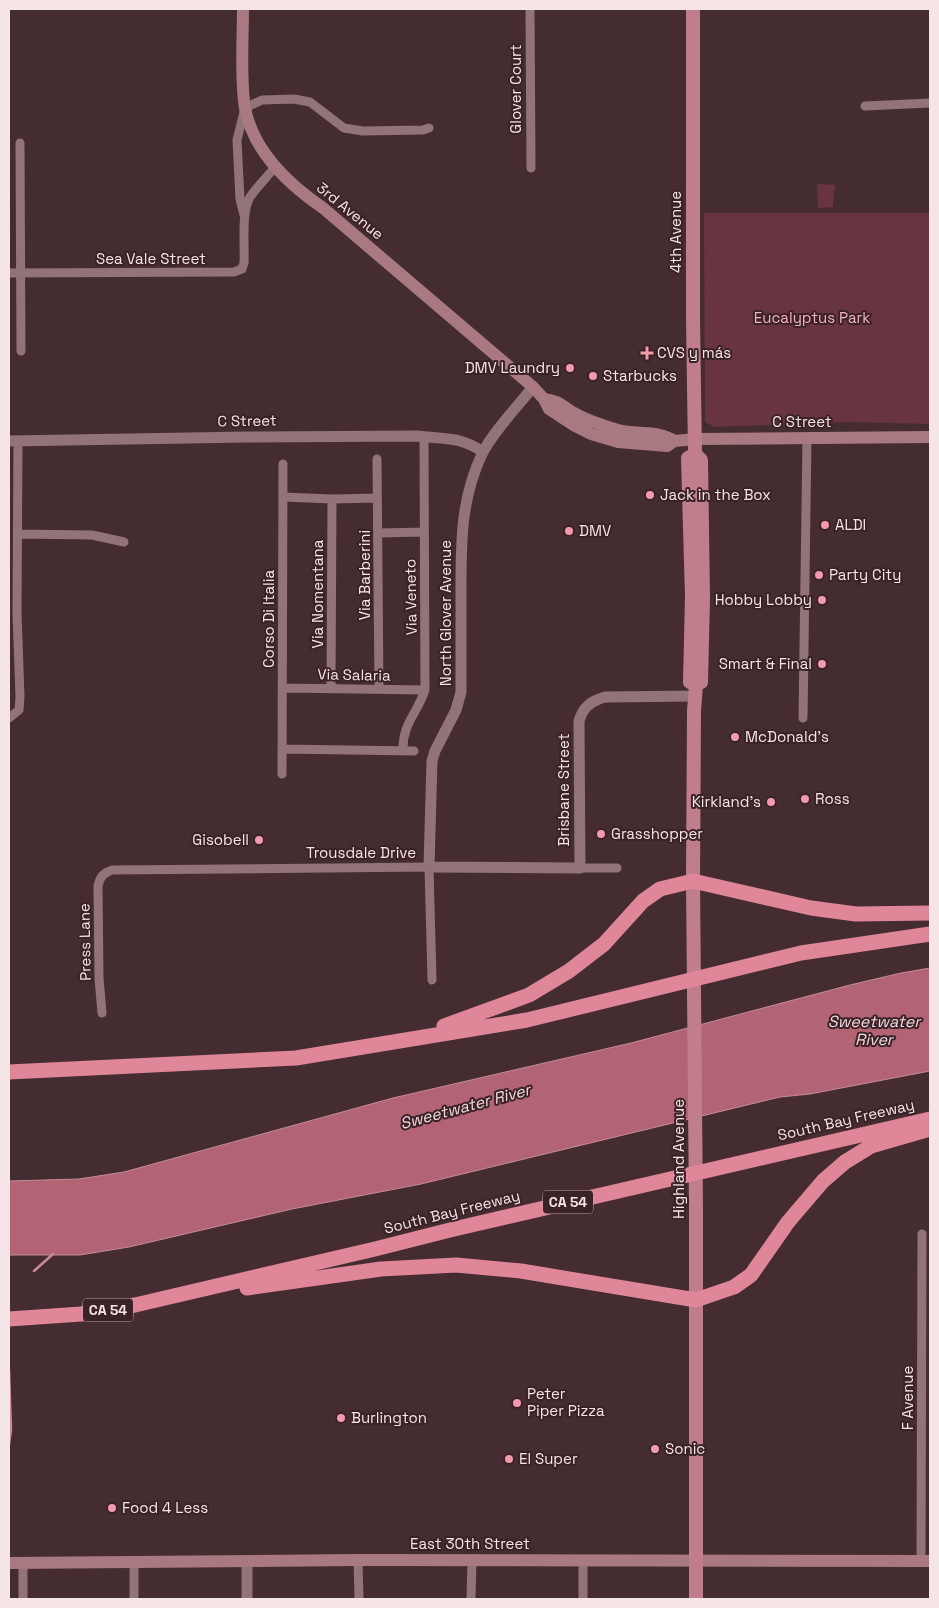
<svg xmlns="http://www.w3.org/2000/svg" width="939" height="1608" font-family="'Space Grotesk',sans-serif">
<rect width="100%" height="100%" fill="#452c31"/>
<path fill="#683440" d="M817,184L835,185L833,207L818,208Z
M704,213H930V424L845,422L715,427L705,422Z"/>
<path fill="#b26475" stroke="#c68b97" d="M930,968V1071L810,1094L780,1097L421,1184L292,1209L129,1247L80,1255H9V1181L79,1179L124,1172L393,1098L631,1043L850,985L901,973Z"/>
<g fill="none" stroke-linecap="round" stroke-linejoin="round">
<path stroke="#c68b97" stroke-width="2.5" d="M34,1271L53,1254
M9,1444L11,1430L9,1370"/>
<path stroke="#917378" stroke-width="9" d="M530,9L531,168
M865,106L930,103
M20,143L21,351
M244,215L240,199L237,140L245,108L262,100L294,99L310,102L344,128L363,131L423,130L429,128
M9,273L234,272L242,269L244,263C245,245 241,212 250,197C257,187 267,177 275,167
M377,459L379,689
M283,497L332,499L377,498
M378,533L424,532
M18,534L92,535L124,542
M283,688L425,690
M331,689L332,499
M9,718L19,710L20,697L17,613L18,441
M803,718L807,438
M283,749L414,751
M403,751C402,724 417,714 425,690L424,437
M282,774L283,464
M580,868H617
M102,1013L99,978L98,886C100,877 103,873 112,870L429,867L432,980
M358,1560L359,1599
M134,1561V1599
M921,1561L922,1234
M23,1599V1562
M471,1599L472,1560
M583,1599V1561"/>
<path stroke="#917378" stroke-width="11" d="M533,387C517,407 493,432 482,454C460,501 461,545 461,596C461,628 461,660 461,692L456,710L435,751L432,761L429,867L580,868L579,721C583,707 591,701 605,697L696,696
M9,441L248,437L417,436C443,439 460,436 483,452
M247,1599V1561"/>
<path stroke="#a97982" stroke-width="12" d="M243,9C243,39 240,79 245,108C253,151 288,184 323,208L533,387L544,399L549,409L575,426L591,434L618,442L667,446L674,441L696,439L930,437
M544,399C562,401 563,408 578,415C591,422 605,426 618,430C636,435 659,430 674,441
M9,1563L358,1560L930,1561"/>
<path stroke="#c07e8c" stroke-width="14" d="M693,9V317L695,454
M695,454L688,458L692,596L690,682L696,685L694,711L693,881L696,1211V1599
M695,454L701,460L703,598L701,682L696,685"/>
<path stroke="#e08699" stroke-width="15" d="M444,1026L529,995L569,971L604,944L643,901L660,889L693,881L811,908L856,914L930,913
M9,1072L296,1058L527,1020L801,953L930,934
M247,1288L381,1269L456,1265L521,1271L696,1300L734,1287L751,1275L788,1222L823,1181L845,1162L871,1146L930,1129
M9,1319L81,1314L135,1305L375,1249L454,1229L930,1119"/>
</g>
<g fill="#f39aac" stroke="#3b2227" stroke-width="2">
<path d="M644.5 345.5h5v5h5v5h-5v5h-5v-5h-5v-5h5z"/>
<circle cx="570" cy="368" r="5"/>
<circle cx="593" cy="376" r="5"/>
<circle cx="650" cy="495" r="5"/>
<circle cx="825" cy="525" r="5"/>
<circle cx="569" cy="531" r="5"/>
<circle cx="819" cy="575" r="5"/>
<circle cx="822" cy="600" r="5"/>
<circle cx="822" cy="664" r="5"/>
<circle cx="735" cy="737" r="5"/>
<circle cx="805" cy="799" r="5"/>
<circle cx="771" cy="802" r="5"/>
<circle cx="601" cy="834" r="5"/>
<circle cx="259" cy="840" r="5"/>
<circle cx="517" cy="1403" r="5"/>
<circle cx="341" cy="1418" r="5"/>
<circle cx="655" cy="1449" r="5"/>
<circle cx="509" cy="1459" r="5"/>
<circle cx="112" cy="1508" r="5"/>
</g>
<g text-anchor="middle" stroke-width="4" stroke-linejoin="round" paint-order="stroke">
<g fill="#3b2227" stroke="#beaaad" stroke-width="1">
<rect x="543" y="1190.5" width="50" height="23" rx="4"/>
<rect x="83" y="1298.5" width="50" height="23" rx="4"/>
</g>
<g font-size="14" font-weight="bold" fill="#f6e5e7">
<text x="568" y="1207">CA 54</text>
<text x="108" y="1315">CA 54</text>
</g>
<g font-size="15" fill="#f6e5e7" stroke="#3b2227">
<text transform="translate(516 89) rotate(-90)" y="5">Glover Court</text>
<text transform="translate(350 211) rotate(39)" y="5">3rd Avenue</text>
<text transform="translate(676 232) rotate(-90)" y="5">4th Avenue</text>
<text x="151" y="264">Sea Vale Street</text>
<text transform="translate(247 421) rotate(-1)" y="5">C Street</text>
<text x="802" y="427">C Street</text>
<text transform="translate(365 575) rotate(-90)" y="5">Via Barberini</text>
<text transform="translate(318 594) rotate(-90)" y="5">Via Nomentana</text>
<text transform="translate(411 597) rotate(-91)" y="5">Via Veneto</text>
<text transform="translate(446 613) rotate(-90)" y="5">North Glover Avenue</text>
<text transform="translate(269 619) rotate(-90)" y="5">Corso Di Italia</text>
<text transform="translate(354 675) rotate(1)" y="5">Via Salaria</text>
<text transform="translate(564 790) rotate(-90)" y="5">Brisbane Street</text>
<text x="361" y="858">Trousdale Drive</text>
<text transform="translate(85 942) rotate(-91)" y="5">Press Lane</text>
<text transform="translate(846 1120) rotate(-13)" y="5">South Bay Freeway</text>
<text transform="translate(679 1159) rotate(-90)" y="5">Highland Avenue</text>
<text transform="translate(452 1212) rotate(-14)" y="5">South Bay Freeway</text>
<text transform="translate(908 1398) rotate(-90)" y="5">F Avenue</text>
<text x="470" y="1549">East 30th Street</text>
</g>
<g font-size="15" fill="#f5b2bf" stroke="#3b2227">
<text x="812" y="323">Eucalyptus Park</text>
</g>
<g font-size="15" fill="#f6e5e7" stroke="#3b2227" text-anchor="start">
<text x="657" y="358">CVS y más</text>
<text x="560" y="373" text-anchor="end">DMV Laundry</text>
<text x="603" y="381">Starbucks</text>
<text x="660" y="500">Jack in the Box</text>
<text x="835" y="530">ALDI</text>
<text x="579" y="536">DMV</text>
<text x="829" y="580">Party City</text>
<text x="812" y="605" text-anchor="end">Hobby Lobby</text>
<text x="812" y="669" text-anchor="end">Smart &amp; Final</text>
<text x="745" y="742">McDonald's</text>
<text x="815" y="804">Ross</text>
<text x="761" y="807" text-anchor="end">Kirkland's</text>
<text x="611" y="839">Grasshopper</text>
<text x="249" y="845" text-anchor="end">Gisobell</text>
<text x="527" y="1399">Peter<tspan x="527" dy="17">Piper Pizza</tspan></text>
<text x="351" y="1423">Burlington</text>
<text x="665" y="1454">Sonic</text>
<text x="519" y="1464">El Super</text>
<text x="122" y="1513">Food 4 Less</text>
</g>
<g font-size="16" font-style="italic" fill="#f1d9dd" stroke="#3b2227">
<text x="874" y="1027">Sweetwater<tspan x="874" dy="18">River</tspan></text>
<text transform="translate(465 1106) rotate(-15)" y="6">Sweetwater River</text>
</g>
</g>
<rect width="939" height="1608" fill="none" stroke="#f6e5e7" stroke-width="20"/>
</svg>
